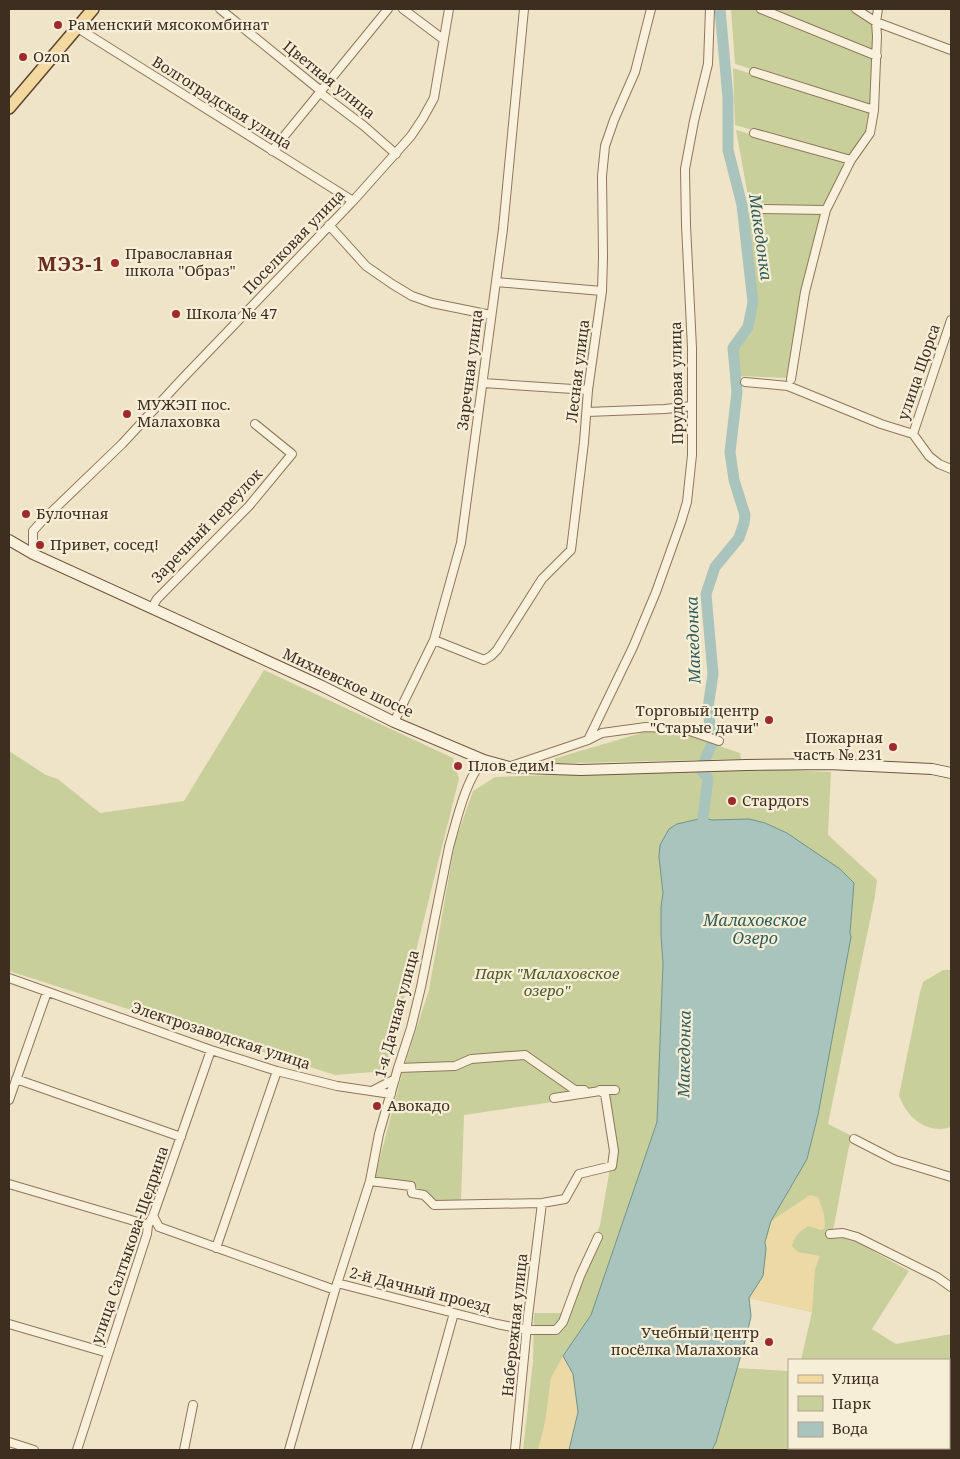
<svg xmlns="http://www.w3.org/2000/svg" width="960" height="1459" font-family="'Noto Serif',serif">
<rect width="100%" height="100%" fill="#f0e4c8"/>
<path fill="#c9cf9b" d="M731,9H757L874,56L872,107L735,64Z
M770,9H862L876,18L875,50Z
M733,68L872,112L868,132L850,158L735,125Z
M736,130L848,161L824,208L750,207Z
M748,212H823L788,378L738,376L735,349L750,327L756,302Z
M264,670L453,758L459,779L386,1071L335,1075L9,971V751L46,775L58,779L100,813L184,801Z
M648,731L684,734L740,753L741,759L536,764Z
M770,769L831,772L828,835L877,880L875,896L828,1124L852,1136L848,1151L834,1226L830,1234L855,1241L909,1271L872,1329L896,1344L951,1334V1393L949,1397V1360H801L812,1312L749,1298L771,1221L807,1159L818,1115L851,937L850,933L749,819L712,820L703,818L677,824L669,829L666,833L659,857L663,893L661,907L663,963L657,1122L591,1315L563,1356L576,1392L578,1412L569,1450H523L533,1361L534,1313H568L600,1225L611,1162L601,1095L464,1115L461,1201L437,1202L409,1182L375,1177L403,1070L429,990L455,842L473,791L495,777L701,770L761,771L762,770Z
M943,970H951V1127C927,1135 906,1117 899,1095L920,992L923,982Z
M737,1368L789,1371V1448H909L907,1450H712L716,1442Z"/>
<path fill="#ecd9a5" d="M810,1195L818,1197L824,1214L825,1228L821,1230L808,1226C800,1231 794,1236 792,1246L798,1252L820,1256L815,1269L812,1312L749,1298L763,1276L766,1249L765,1242L771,1221Z
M563,1356L573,1374L578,1412L569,1450H538L545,1422L551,1378Z"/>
<path fill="#a9c4bc" stroke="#6f938a" d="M703,818L712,820L749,819L765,823L787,833L840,869L854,883L850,933L851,937L818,1115L807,1159L771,1221L765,1242L766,1249L763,1276L749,1298L751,1316L747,1334L716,1442L712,1450H569L578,1412L573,1374L563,1356L591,1315L657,1122L663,963L661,935V907L663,893L659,857L660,845L669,829L677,824Z"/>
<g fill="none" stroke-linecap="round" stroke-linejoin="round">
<path stroke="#a9c4bc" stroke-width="11" d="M703,832V818L708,778L701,770L712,743L708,708L713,674L706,594L715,567L739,538L744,523L745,515L734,480L730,452L737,392L733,348L748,327L753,302L742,205L728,150V98L720,9"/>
<defs>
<path id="street" d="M220,9L321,91L323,95L364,126L396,154
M403,9L443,39
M761,9L877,56
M856,9L876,22L951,50
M76,27L353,201
M754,72L874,110
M754,133L851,160
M272,151L388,9
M759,209L826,210
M329,225L366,266L392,284L412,296L432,303L491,315
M496,282L602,291
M791,379L805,292L826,210L851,160L870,133L874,110L877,36L876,22L878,9
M745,382L788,386L881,424L913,434L929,456L939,464L951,469
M483,383L588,390
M587,412L665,409L692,406
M913,434L951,320
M33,554V531L41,522L122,444L183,378L353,201L411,136L423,118L434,98L449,9
M152,608L157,599L249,506L292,454L255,424
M434,640L484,660L491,656L497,650L542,579L571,550L584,442L588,390L602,291L603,257L602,176L605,146L614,120L635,72L651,9
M394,722L434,640L461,543L503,229L524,9
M588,740L633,647L656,592L681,522L687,502L692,455V348L686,225L685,169L694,121L708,64L710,9
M511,766L588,740L602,733L646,727L684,729L719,741
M9,978L211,1050L277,1071L337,1086L391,1094
M398,1068L455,1066L471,1059L525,1055L575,1090H584
M16,1079L181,1137
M600,1090H615
M372,1091L395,1079
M9,1100L47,992
M854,1139L895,1160L951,1177
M370,1181L411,1186L412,1193L424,1195L434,1205L542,1203L565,1199L579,1174L612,1166L614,1151L605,1094L600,1091L554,1098
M9,1184L148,1225
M153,1216L159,1227L335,1290
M830,1234L843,1233L857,1237L937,1277L951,1287
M216,1248L277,1071
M337,1283L497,1324L527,1330H556L563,1322L580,1276L598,1237
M9,1324L108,1353
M949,1397L951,1393
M9,1442L34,1450
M77,1450L147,1234L148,1225L153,1216L211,1050
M184,1450L193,1405
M289,1450L335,1290L370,1181L379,1134L398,1068L411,1028L421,987L449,847C456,823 466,777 484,760
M416,1450L454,1313
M515,1450L528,1316L542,1203
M907,1450L909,1448"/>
<path id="secondary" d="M9,540L33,554L322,686L394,722L484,760L509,767L525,768L581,770L746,765L829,764L932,769L951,773"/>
<path id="primary" d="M9,108L93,9"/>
</defs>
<use href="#street" stroke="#8d765c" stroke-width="10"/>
<use href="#secondary" stroke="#6f573f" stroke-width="12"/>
<use href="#primary" stroke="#5b4430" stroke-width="14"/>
<use href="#street" stroke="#faf1dc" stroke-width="8"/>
<use href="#secondary" stroke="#faf1dc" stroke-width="10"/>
<use href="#primary" stroke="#f3d9a0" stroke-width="11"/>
</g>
<g fill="#9e2a2b" stroke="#f7eed8" stroke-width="2">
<circle cx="58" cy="25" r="5"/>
<circle cx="23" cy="57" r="5"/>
<circle cx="115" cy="263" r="5"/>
<circle cx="176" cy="314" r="5"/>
<circle cx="127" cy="414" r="5"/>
<circle cx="26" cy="514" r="5"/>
<circle cx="40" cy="545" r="5"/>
<circle cx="769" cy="720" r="5"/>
<circle cx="893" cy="747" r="5"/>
<circle cx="458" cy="766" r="5"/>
<circle cx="732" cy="801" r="5"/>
<circle cx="377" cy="1106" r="5"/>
<circle cx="769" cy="1342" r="5"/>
</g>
<g text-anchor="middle" stroke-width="4.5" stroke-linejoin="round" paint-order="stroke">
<g font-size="15" fill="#3d2e20" stroke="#f7eed8" text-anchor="start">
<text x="68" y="30">Раменский мясокомбинат</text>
<text x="33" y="62">Ozon</text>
<text x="125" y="259">Православная<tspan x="125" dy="17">школа "Образ"</tspan></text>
<text x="186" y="319">Школа № 47</text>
<text x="137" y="410">МУЖЭП пос.<tspan x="137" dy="17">Малаховка</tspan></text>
<text x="36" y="519">Булочная</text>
<text x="50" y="550">Привет, сосед!</text>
<text x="759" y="716" text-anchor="end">Торговый центр<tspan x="759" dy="17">"Старые дачи"</tspan></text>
<text x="883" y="743" text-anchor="end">Пожарная<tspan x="883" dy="17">часть № 231</tspan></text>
<text x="468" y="771">Плов едим!</text>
<text x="742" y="806">Стардогs</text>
<text x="387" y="1111">Авокадо</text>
<text x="759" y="1338" text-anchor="end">Учебный центр<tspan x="759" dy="17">посёлка Малаховка</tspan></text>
</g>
<g font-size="15" fill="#3d2e20" stroke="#f7eed8">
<text transform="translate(329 80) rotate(39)" y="5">Цветная улица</text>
<text transform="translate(222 103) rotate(32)" y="5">Волгоградская улица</text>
<text transform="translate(294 242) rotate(-46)" y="5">Поселковая улица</text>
<text transform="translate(470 370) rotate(-83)" y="5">Заречная улица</text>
<text transform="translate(578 371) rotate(-83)" y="5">Лесная улица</text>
<text transform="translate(919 372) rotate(-71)" y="5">улица Щорса</text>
<text transform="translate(677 383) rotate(-91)" y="5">Прудовая улица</text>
<text transform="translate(207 526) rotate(-46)" y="5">Заречный переулок</text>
<text transform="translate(348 683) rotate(25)" y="5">Михневское шоссе</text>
<text transform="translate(397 1014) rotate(-75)" y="5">1-я Дачная улица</text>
<text transform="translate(221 1036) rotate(18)" y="5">Электрозаводская улица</text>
<text transform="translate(130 1245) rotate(-71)" y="5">улица Салтыкова-Щедрина</text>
<text transform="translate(420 1290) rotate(14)" y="5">2-й Дачный проезд</text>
<text transform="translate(515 1325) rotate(-84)" y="5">Набережная улица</text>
</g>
<g font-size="15" font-style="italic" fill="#4d5a26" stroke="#f7eed8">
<text x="547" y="979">Парк "Малаховское<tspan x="547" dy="17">озеро"</tspan></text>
</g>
<g font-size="16" font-style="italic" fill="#2f5d5a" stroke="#f7eed8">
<text transform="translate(761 237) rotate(82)" y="6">Македонка</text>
<text transform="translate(693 640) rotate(-92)" y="6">Македонка</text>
<text x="755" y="926">Малаховское<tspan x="755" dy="18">Озеро</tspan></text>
<text transform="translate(684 1054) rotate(-89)" y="6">Македонка</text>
</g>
<g font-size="20" font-weight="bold" letter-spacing="1" fill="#6b2e1e" stroke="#f7eed8">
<text x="71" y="271">МЭЗ-1</text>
</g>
</g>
<rect width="960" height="1459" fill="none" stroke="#3d2e20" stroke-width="20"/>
<rect x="788" y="1359" width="162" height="90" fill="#f7eed8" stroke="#ada18e"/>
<rect x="798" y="1375" width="25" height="8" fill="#f3d9a0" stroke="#ada18e"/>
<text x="832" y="1384" font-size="15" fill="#3d2e20">Улица</text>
<rect x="798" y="1396" width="25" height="15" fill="#c9cf9b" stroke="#ada18e"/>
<text x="832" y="1409" font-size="15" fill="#3d2e20">Парк</text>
<rect x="798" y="1422" width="25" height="15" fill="#a9c4bc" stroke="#ada18e"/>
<text x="832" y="1434" font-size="15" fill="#3d2e20">Вода</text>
</svg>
